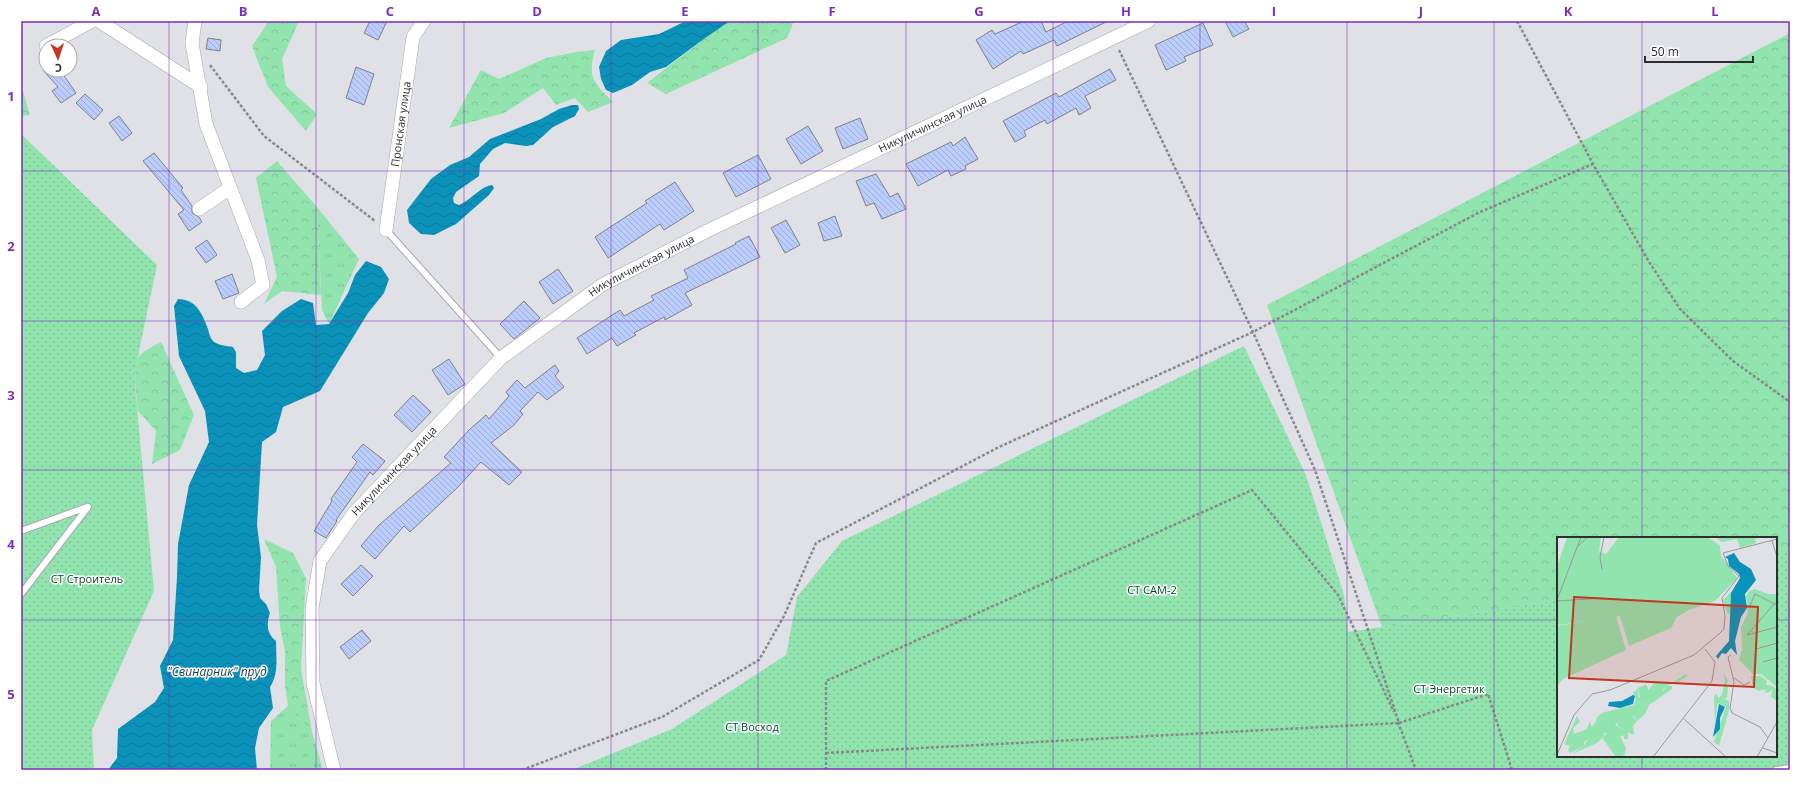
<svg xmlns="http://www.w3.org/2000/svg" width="1811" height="791" font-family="'Open Sans',sans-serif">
<defs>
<pattern id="grass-tufts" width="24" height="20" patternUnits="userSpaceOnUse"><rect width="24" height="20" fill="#92e4af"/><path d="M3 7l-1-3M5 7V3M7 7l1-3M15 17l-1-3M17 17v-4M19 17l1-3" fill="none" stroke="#7ec497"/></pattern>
<pattern id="forest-crowns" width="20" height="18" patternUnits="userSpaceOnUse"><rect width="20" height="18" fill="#92e4af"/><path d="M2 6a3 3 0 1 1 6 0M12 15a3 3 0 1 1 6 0" fill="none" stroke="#7ec497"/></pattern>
<pattern id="garden-dots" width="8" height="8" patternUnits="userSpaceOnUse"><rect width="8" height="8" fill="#92e4af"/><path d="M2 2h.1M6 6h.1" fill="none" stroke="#7ec497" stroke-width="1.8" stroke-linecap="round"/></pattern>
<pattern id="water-waves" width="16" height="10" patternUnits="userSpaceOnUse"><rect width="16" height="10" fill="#0b92ba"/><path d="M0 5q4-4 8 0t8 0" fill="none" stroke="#0c7898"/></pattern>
<pattern id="building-back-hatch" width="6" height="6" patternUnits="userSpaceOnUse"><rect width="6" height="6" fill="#bbcdfc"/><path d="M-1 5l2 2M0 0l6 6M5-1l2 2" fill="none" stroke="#a1b0d8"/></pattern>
</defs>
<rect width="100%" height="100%" fill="#dfe1e6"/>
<path fill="url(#grass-tufts)" d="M317,207L359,259L329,324L322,310Z
M288,706L312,732L323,770H270L271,721Z"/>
<path fill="url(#forest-crowns)" d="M269,21H299L282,59L286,86L317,114L306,131L268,87L252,46Z
M730,21H794L787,38L666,94L647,83L701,41Z
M1790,33V548L1776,552V538H1558V600L1382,627L1267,305Z
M595,50C587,79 594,83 613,102L588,112L575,98L556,105L543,88L504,113L449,128L481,70L499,79L546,58L576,52Z
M21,85L30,115L21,116Z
M277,161L317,207L321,295L282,291L264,304L277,277L256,178Z
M161,342L194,415L180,450L152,464L156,431L138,411L134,375L138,357L146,350Z
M264,539L293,553L306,578L301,669L312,732L288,706L285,685V651L280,627L276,567Z"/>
<path fill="url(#garden-dots)" d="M21,134L157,265L134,375L154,591L92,730L94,770H21Z
M1244,346L1306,475L1344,595L1348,632L1558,600V756H1776V552L1790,548V770H572L672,729L786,655L797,597L842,541Z"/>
<path fill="url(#water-waves)" d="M686,21H730L701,41L666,67L650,72L632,85L613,93L606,90L601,79L599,67L606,51L621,40L659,34Z
M572,105H578L579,109L575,116L553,127L533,145L526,146L505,143L493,149L480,164L479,176L456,192L453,198L454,203L459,205C471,200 481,186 492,185L494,188L489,195L456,224L434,235L421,234L409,223L407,210L431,179L450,165L469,157L490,139L541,119L559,109Z
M366,261L381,267L389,279L384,293L368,313L320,391L283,407L276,432L262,442L257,525L261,557L259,590L260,598L266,604L270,613C266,624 267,634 276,641C276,657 279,674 270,687L273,708L259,728L255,748L257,770H108L117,758L118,729L155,702L164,688L160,666L173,640L177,577L178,544L189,485L209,442L205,411L179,356L174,306L178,299C196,299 202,313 208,329C209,333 210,338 213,341C217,345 227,346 233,347L236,352V368L244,373L257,370L265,355L262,331L282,311L301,299L313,303L316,325L329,324L348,293L355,275Z"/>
<path fill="url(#building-back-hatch)" stroke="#7f8084" d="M370,21H387L378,40L364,33Z
M1024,21H1041L1046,32L1068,21H1108L1057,46L1054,40L1023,54L1021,51L993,69L976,40L992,30L995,34Z
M1225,21H1244L1249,29L1233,37Z
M1203,23L1213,45L1184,57L1186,61L1166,70L1155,45Z
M208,38L221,40L220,51L206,49Z
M356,67L374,74L364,105L346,98Z
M1110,69L1116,80L1085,96L1091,108L1079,115L1076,108L1047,124L1045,120L1024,131L1026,136L1015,142L1003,121L1056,93L1059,97Z
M43,70H60L76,93L61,103L52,91L58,87Z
M85,94L103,110L94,120L76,103Z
M119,116L132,133L122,141L109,123Z
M860,118L868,139L843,149L835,128Z
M808,126L823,151L801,164L786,139Z
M965,137L978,159L965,166L966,169L951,176L948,170L918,186L906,164L951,142L953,146Z
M154,153L183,188L181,190L192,206V213L199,217L202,222L189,231L178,214L184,210L143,161Z
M758,155L771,179L736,197L723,173Z
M876,174L890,197L898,193L906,209L882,219L874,203L866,206L856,181Z
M675,182L694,211L664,230L660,224L608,258L595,237L647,203L645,201Z
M835,216L842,236L824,241L818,223Z
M786,220L800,245L785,253L771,228Z
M749,236L760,257L685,293L692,305L665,320L664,317L634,333L636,335L617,346L612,338L587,354L577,338L620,310L624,316L654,300L651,296L688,278L684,270L736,244L735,243Z
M207,240L217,255L206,263L195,248Z
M558,269L573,291L553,304L539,282Z
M232,274L239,293L223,299L215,281Z
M524,301L540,318L514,339L500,324Z
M449,359L465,384L448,395L432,370Z
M555,365L559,371L555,376L564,387L547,400L538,392L520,411L523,414L514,425L491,443L522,472L509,485L481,462L458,487L410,532L404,526L375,559L361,546L379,525L451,463L444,457L469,430L486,415L489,419L509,396L506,392L517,380L525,388Z
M413,395L431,412L412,432L394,415Z
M363,444L385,461L373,475L370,472L336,520L337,521L326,538L314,531L332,501L331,499L357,462L352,457Z
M361,565L373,576L353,596L341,584Z
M362,630L371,641L349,659L340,647Z"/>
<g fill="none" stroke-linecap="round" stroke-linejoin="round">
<defs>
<path id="service" d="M386,230L501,358
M21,531L87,507
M21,594L88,507
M1776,770L1790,768"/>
<g id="minor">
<path d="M99,21L201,87"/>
<path d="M195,21L192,43L206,124L258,260L263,285L241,302"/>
<path d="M46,46L92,21"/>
<path d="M199,209L230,188"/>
<path id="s1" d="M386,230L413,37L424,21"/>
<path id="s2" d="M334,770L313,683L312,608L320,561L354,513L501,358L602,285L707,231L1149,21"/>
</g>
</defs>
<use href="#service" stroke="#a6a8ad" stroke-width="8"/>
<use href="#minor" stroke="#a6a8ad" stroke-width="14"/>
<path stroke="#87898c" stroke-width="2.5" stroke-dasharray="3 2" stroke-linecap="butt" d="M1517,21L1593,164L1649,262L1680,309L1733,361L1790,402
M1119,50L1253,332L1315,470L1399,723L1488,694L1512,770
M210,65L264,136L375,221
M1398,722L1416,770
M826,753L1399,723
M522,770L662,717L759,660L784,616L816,543L999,447L1253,332L1480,212L1593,164
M826,770V681L1252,490L1338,595L1394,712"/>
<use href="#service" stroke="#fff" stroke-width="6"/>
<use href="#minor" stroke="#fff" stroke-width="13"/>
</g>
<path fill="none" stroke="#7b2cbf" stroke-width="1" stroke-opacity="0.55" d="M169,21V770M316,21V770M464,21V770M611,21V770M758,21V770M906,21V770M1053,21V770M1200,21V770M1347,21V770M1494,21V770M1642,21V538M21,171H1790M21,321H1790M21,470H1790M21,620H1558M1776,620H1790M1642,756V770"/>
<g text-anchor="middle" stroke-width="3" stroke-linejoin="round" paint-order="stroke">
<g font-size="11" fill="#2d2e30" stroke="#fff">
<text dy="4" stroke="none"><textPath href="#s1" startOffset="107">Пронская улица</textPath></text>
<text dy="4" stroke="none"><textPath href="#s2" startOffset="977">Никуличинская улица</textPath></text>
<text dy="4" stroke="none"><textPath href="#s2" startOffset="653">Никуличинская улица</textPath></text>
<text dy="4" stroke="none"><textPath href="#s2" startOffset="329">Никуличинская улица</textPath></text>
</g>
<g font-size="11" fill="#004724" stroke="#fff">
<text x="87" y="583">СТ Строитель</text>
<text x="1152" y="594">СТ САМ-2</text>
<text x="1449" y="693">СТ Энергетик</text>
<text x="752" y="731">СТ Восход</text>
</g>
<g font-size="12" font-style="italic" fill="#0e3f50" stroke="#fff">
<text x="217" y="676">"Свинарник" пруд</text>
</g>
</g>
<g transform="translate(1557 537)">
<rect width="220" height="220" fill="#dfe1e6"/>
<path d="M174,55L173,76L171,77L166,63ZM89,147L92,154L98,148L107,154L108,149H115V152L92,168L82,164L81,162L83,160L81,151ZM166,161L172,164V173L162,209L157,205L170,167L165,165ZM77,168L88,177L80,184L77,179L67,185L62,184L58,188L67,193L69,198L63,199L66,220H59L46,202L50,195L49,191L27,205V209L13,216L11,214L17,197L30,192L33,184L34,189L37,188L41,179L48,175Z" fill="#92e4af"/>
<path d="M59,79L69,113L6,142L0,149V89ZM166,135L171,144L169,148L171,149L170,161H166L165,164L170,167L169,170L162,166L160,168L158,186L157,159L159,157L162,161L165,157L168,143ZM129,137L131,139L121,145L108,149L105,156L98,149V158L95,161L92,153L98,144L115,146ZM194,139H204L210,144L209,148L216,149L220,153V164L214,160L215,153L211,156L207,155L209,152L201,154L196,150ZM81,151L82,164L92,168L88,177L77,168L79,162L76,156ZM72,176L80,184L76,189L77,198L71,195V209V202H67V193L60,188L62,184H67L65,179ZM20,179L23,185L16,191L17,197L13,209L7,207ZM54,186L58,189L57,195L47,196V200L38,207L15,217L27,209L34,198ZM63,199L69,211L67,220L63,210Z" fill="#92e4af"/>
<path d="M10,0H44L42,14L49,17L62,0H151L163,9L164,19L180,41L158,64L132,73L120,80L114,91L72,109L63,79L2,88L0,86V30ZM158,0H198L199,6L183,11L180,2L165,5ZM198,52L211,57H220V150L204,137H196L182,123L185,112L184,90L191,76L189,59L192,54Z" fill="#92e4af"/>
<path d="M177,16L183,25L194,32L199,43L188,57L190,71L184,80L178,104L180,118L174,111L169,117L165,116L161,122L159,119L172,104L174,56L183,41L182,37L172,29L171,22L168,20ZM76,158L78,159L76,167L63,171L51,169L52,165L65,164ZM162,167L168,170L163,181V192L156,200Z" fill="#0b92ba"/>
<path fill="none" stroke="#98999d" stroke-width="1" d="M215,4L220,20M21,9L31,0M45,33L43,20L47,0M0,63L24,0M0,64L46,61M192,71L198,57L220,68M190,98L218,66M190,98L220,90M199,112L220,106M174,118L171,120L177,145L173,171L175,176L203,190L211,201M206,125L220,121M177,141L187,148L193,145M127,182L169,220M206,211L220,216M0,218L17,178L35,157L53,153L137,118L163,96L167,92L168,79L165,61L182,39L171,29L166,16L220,2M96,220L155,144L158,125L148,112M200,220L220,185"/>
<path fill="#c23622" fill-opacity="0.15" stroke="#c23622" stroke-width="2" d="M17,60L201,70L197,150L12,141Z"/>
<rect width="220" height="220" fill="none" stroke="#2d2e30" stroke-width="2"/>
</g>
<rect width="1811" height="791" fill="none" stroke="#ffffff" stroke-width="44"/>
<g transform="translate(58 58) rotate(177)"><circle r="19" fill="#ffffff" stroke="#ababac"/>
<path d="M0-3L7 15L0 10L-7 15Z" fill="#c23622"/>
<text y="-6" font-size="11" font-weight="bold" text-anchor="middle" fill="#2d2e30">С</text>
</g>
<path d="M1645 56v6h108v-6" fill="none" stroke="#2d2e30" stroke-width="2"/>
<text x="1651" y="56" font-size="12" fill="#2d2e30" stroke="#ffffff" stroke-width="3" paint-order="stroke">50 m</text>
<rect x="22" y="22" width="1767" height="747" fill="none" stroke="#7b2cbf" stroke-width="1.5"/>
<g font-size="13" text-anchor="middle" font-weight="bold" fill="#7b2cbf">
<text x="96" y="16">A</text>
<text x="243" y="16">B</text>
<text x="390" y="16">C</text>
<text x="537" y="16">D</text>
<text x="685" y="16">E</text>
<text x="832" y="16">F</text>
<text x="979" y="16">G</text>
<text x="1126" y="16">H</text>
<text x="1274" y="16">I</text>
<text x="1421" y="16">J</text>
<text x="1568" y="16">K</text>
<text x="1715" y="16">L</text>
<text x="11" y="101">1</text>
<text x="11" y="251">2</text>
<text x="11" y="400">3</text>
<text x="11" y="549">4</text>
<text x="11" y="699">5</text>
</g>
</svg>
